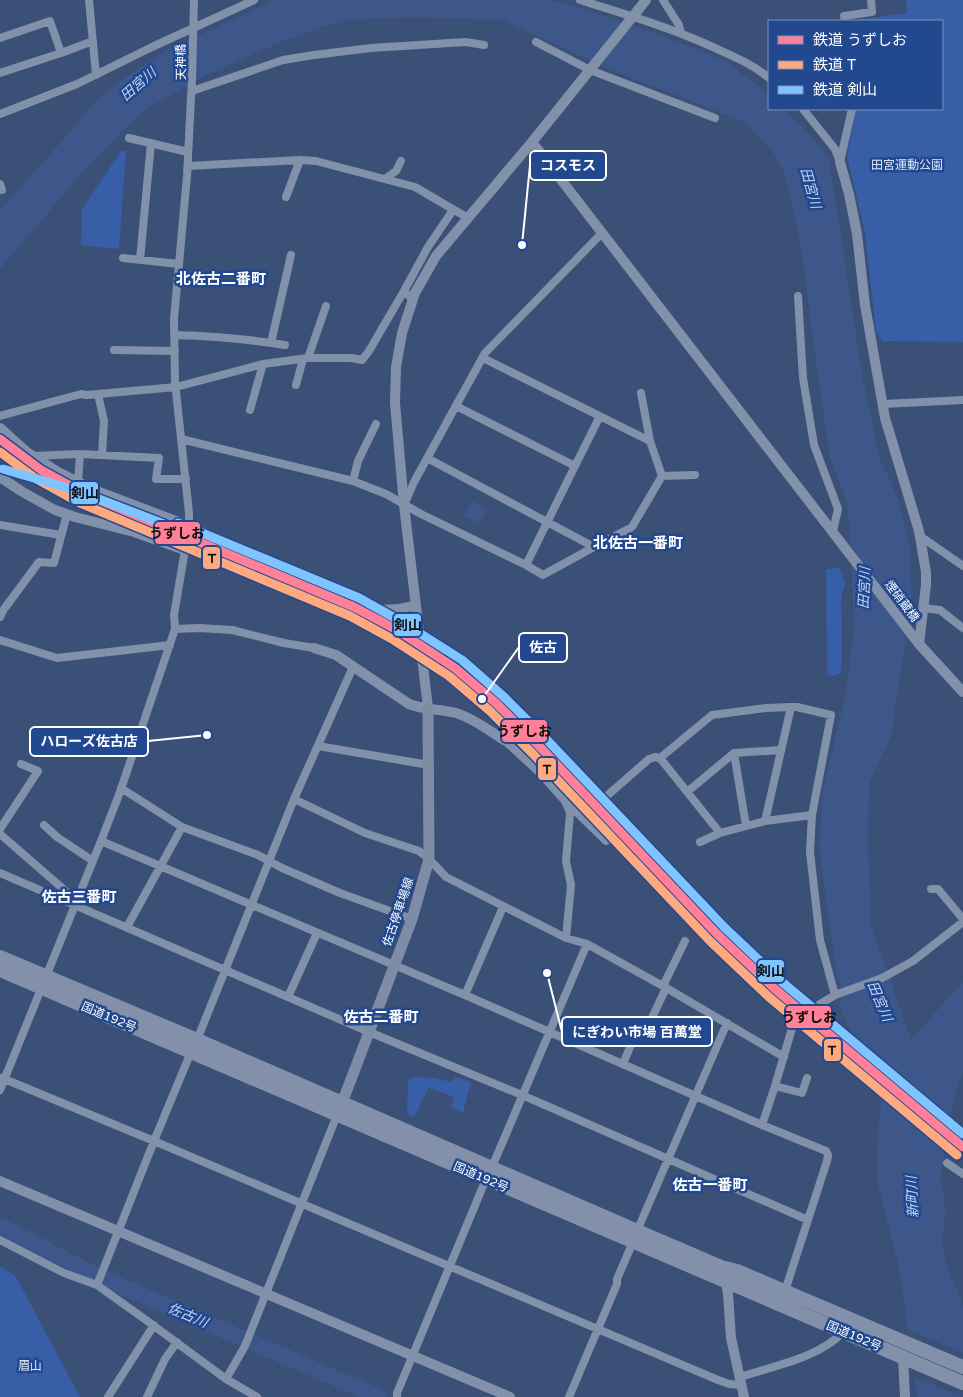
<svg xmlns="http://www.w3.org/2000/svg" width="963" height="1397" font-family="'Varela Round','Noto Sans JP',sans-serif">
<rect width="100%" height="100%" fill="#3b5077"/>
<path fill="#375ea6" d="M906,0H963V342L882,341L876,331L865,233L847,156L856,109H942V21H850L907,13Z
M121,151H126L119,249L81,245L82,209Z
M840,568L845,584L841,598L842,640L841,673L834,676L827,675L826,569Z
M412,1077L434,1078L452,1082L455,1077L471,1082L463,1113L451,1107L454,1097L429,1088L414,1117L407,1114L408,1080Z
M0,1266L16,1277L80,1397H0Z"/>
<path fill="#3d578a" d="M275,0H550L564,3L649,31L722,59L766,92L769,95V109H784L801,125L829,158L862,374L879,457L897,496L911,554V601L891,737L869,783L868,846L871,925L911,1039L963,982V1072L954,1098L940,1177L946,1211L942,1241L946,1264L961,1298L963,1308V1397H917L900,1272L877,1180V1144L882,1094L860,1054L839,1005L842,987L838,979L831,936L819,847L823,788L846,694L854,624L848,504L830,458L811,325L802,251L785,174L773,152L745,122L611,70L503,20L413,17L343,20L285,40L202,77L143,111L93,160L0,269V210L71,131L93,104L119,82L163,52Z
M472,501L487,509L479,524L464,516Z"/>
<path fill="#3b5077" d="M905,1328L963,1353V1397L911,1376Z"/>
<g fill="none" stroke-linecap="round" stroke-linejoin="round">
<path stroke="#3d578a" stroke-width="16" d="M0,1226L98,1276L379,1397"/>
<path stroke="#8291aa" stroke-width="8" d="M89,0L96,75
M580,0C625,14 672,28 715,48C735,57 752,64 769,78
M663,0L679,25L681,33
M845,21L844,16L872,12L871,0
M0,38L50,21L61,53L93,41
M536,42L590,70L715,118
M0,73L61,53
M192,91L283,60L314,55L371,48L466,42L484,45
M803,109L835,149L840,162
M0,114L77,84L152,47L254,0
M129,138L188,152
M840,162L852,109
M188,166L300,160L316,161L415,187L468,218
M385,179L396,171L401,161
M0,184L2,190
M286,197L300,160
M123,258L179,264
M140,260L151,143
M404,291L428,247L453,210
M798,296L803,378L814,445L838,509L833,531
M174,335C212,336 248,339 285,345
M271,343L291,255
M114,350L175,351
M308,358L326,306
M483,358L650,441L662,476L632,527L594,547L543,575L526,565
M296,385L303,359
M641,393L650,441
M98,394L104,421L102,455
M883,404L963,400
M250,410L263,364
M0,416L81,394L87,395L176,387L263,364L308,358H352L362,360L369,351L404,291L413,300
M181,439L353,481L386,494L421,514L526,565L575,466L456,406
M33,456L80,454L159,458L156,479H186
M427,458L594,547
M575,466L600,416
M662,476L695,475
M353,481L358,461L376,424
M78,482L80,454
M405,503L414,482L485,353L602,233
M0,525L61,535
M920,536L963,566
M923,608L940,610L963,628
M0,617L4,609L39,562L54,563L67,514
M175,629L199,628L232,630L284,643L314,648
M0,640L57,658L170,645
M353,667L294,799L365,833L419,851L429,859L446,877L566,938L587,944L663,986L784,1057
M479,679L514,709L586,785
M504,740L540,773L565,801L568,800L586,785L725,930L760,964L812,1009
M318,746L429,765
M734,753L746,826
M660,758L712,715L766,708L791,707
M121,788L182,827L258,855L282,868L340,893L412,919
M687,792L734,753L781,750
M565,801L570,813L566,861L571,885L566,938
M601,801L649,759L655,757L660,758L720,833L765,821
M568,804L606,841
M812,815L765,821L791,707H797L831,715L812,815L810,852L820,940L835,995
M44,825L57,837L93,861
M0,829L38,771L21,764
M0,834L76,900
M101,841L465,995L762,1125L826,1151L828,1155L827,1161L785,1291
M700,842L720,833
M0,873L369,1032L522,1095L808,1220
M931,889H938L963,919
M127,927L182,827
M663,986L685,941
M465,995L503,907
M288,997L317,933
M197,1040L294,799
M623,1064L635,1035L651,1020L666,988
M2,1078L154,1141L718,1380L729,1384L742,1385
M775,1086L802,1093L807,1078
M0,1090L101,841L120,792L175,629L174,615L189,526V513L175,382L174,319L187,176L192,79L194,0
M762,1125L775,1086L793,1025L812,1009L835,995L882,978L913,961L963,922
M947,1163L963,1174
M492,1167L587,944
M637,1231L727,1023
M0,1240L64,1273L97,1285L146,1320L226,1379L257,1397
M97,1285L154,1141L191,1052
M740,1377C773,1366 819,1358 843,1332
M226,1379L245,1346L337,1115
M108,1397L154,1325
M147,1397L165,1359L177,1342
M397,1397V1393L486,1179
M569,1397L617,1284V1279L633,1242"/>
<path stroke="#8291aa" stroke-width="10" d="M532,142L919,644L963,692
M840,162L849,194L857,234L865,305L885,418L919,531L926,572V585L919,644
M0,428L28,453L58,472L94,490L189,526L380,610L399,609L416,605
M0,477L21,491L55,510L75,517L134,532L185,550
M314,648L336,655L409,704C424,710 440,709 456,713C473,718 490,731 504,740
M428,708L404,505L395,403L396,367L402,333L415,293L436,256L532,142L646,0
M0,1181L510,1397
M725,1277L728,1294L731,1338L744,1397
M903,1357L905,1397"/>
<path stroke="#7e8ca6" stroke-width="11" d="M339,1111L412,919L429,859L428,708"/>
<path stroke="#8290a9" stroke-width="14" d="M0,957L197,1040L637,1231L721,1267L737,1271L963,1367
M0,970L963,1383"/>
<defs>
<path id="rail-1" d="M0,439L41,470L85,494L354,607L397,630L455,668L497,704L541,748L717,934L775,989L963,1147"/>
<path id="rail-2" d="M0,452L35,478L80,503L350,616L392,639L449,676L490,711L534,755L710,941L769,997L957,1155"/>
<path id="rail-3" d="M3,469L78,491L164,524
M178,523L359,598L402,622L462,660L504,697L548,741L724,927L782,982L963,1134"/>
</defs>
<use href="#rail-1" stroke="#224890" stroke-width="12"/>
<use href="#rail-2" stroke="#224890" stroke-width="12"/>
<use href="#rail-3" stroke="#224890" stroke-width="12"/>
<use href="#rail-1" stroke="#ff8098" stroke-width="9"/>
<use href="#rail-2" stroke="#ffa980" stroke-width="9"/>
<use href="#rail-3" stroke="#80c4ff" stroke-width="9"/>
</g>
<g text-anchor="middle" stroke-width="5" stroke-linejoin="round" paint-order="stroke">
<g font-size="12" fill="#fff" stroke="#224890">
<text transform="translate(181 62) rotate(-90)" y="4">天神橋</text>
<text transform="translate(902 601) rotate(53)" y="4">煙硝蔵橋</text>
<text transform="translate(398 912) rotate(-71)" y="4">佐古停車場線</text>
<text transform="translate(109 1017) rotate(23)" y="4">国道192号</text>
<text transform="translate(481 1177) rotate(23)" y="4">国道192号</text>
<text transform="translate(854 1336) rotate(23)" y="4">国道192号</text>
</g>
<g font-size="12" fill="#d7e4f9" stroke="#224890">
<text x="907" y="169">田宮運動公園</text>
<text x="30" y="1370">眉山</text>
</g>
<g font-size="14" font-style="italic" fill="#bed2f3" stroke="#224890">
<text transform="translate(138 84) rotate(-41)" y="5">田宮川</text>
<text transform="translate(811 188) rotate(74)" y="5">田宮川</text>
<text transform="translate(864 588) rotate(-87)" y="5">田宮川</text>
<text transform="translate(880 1001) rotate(67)" y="5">田宮川</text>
<text transform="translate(912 1197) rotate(-93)" y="5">新町川</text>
<text transform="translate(188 1315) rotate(23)" y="5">佐古川</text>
</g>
<g font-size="15" font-weight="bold" fill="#fff" stroke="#224890">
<text x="221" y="284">北佐古二番町</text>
<text x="638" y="548">北佐古一番町</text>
<text x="79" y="902">佐古三番町</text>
<text x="381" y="1022">佐古二番町</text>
<text x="710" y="1190">佐古一番町</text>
</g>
</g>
<path fill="none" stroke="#fff" stroke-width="2" d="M522 245L530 165M482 699L519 647M207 735L148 741M547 973L562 1032"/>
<g fill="#fff" stroke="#224890" stroke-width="2">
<circle cx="522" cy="245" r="5"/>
<circle cx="482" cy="699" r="5"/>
<circle cx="207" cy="735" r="5"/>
<circle cx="547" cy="973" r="5"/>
</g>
<g fill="#224890" stroke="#fff" stroke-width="2">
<rect x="530" y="151" width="76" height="29" rx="5"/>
<rect x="519" y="633" width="48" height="29" rx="5"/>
<rect x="30" y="727" width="118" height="29" rx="5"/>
<rect x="562" y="1017" width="150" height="29" rx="5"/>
</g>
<g font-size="14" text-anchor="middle" font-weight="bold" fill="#fff">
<text x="568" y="170">コスモス</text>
<text x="543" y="652">佐古</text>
<text x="89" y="746">ハローズ佐古店</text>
<text x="637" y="1037">にぎわい市場 百萬堂</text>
</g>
<g stroke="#224890" stroke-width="2">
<rect x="70" y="481" width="29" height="24" rx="5" fill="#80c4ff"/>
<rect x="154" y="521" width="47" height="24" rx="5" fill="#ff8098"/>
<rect x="202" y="546" width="19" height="24" rx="5" fill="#ffa980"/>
<rect x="393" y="613" width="29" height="24" rx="5" fill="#80c4ff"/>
<rect x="501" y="719" width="47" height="24" rx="5" fill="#ff8098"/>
<rect x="537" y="757" width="20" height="24" rx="5" fill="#ffa980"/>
<rect x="757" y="959" width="28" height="24" rx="5" fill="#80c4ff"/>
<rect x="785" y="1005" width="47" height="24" rx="5" fill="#ff8098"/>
<rect x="823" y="1038" width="19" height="24" rx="5" fill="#ffa980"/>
</g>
<g font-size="14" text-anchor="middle" font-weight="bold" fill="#111">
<text x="85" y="498">剣山</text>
<text x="177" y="538">うずしお</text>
<text x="212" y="563">T</text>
<text x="408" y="630">剣山</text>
<text x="524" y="736">うずしお</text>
<text x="547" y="774">T</text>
<text x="771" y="976">剣山</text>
<text x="809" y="1022">うずしお</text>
<text x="832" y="1055">T</text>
</g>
<rect x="768" y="20" width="175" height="90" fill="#224890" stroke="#7a91bc"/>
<rect x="778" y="36" width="25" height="8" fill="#ff8098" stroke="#7a91bc"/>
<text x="813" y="45" font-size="15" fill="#ffffff">鉄道 うずしお</text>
<rect x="778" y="61" width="25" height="8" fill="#ffa980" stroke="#7a91bc"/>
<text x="813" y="70" font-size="15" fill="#ffffff">鉄道 T</text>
<rect x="778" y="86" width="25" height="8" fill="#80c4ff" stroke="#7a91bc"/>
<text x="813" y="95" font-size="15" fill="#ffffff">鉄道 剣山</text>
</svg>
